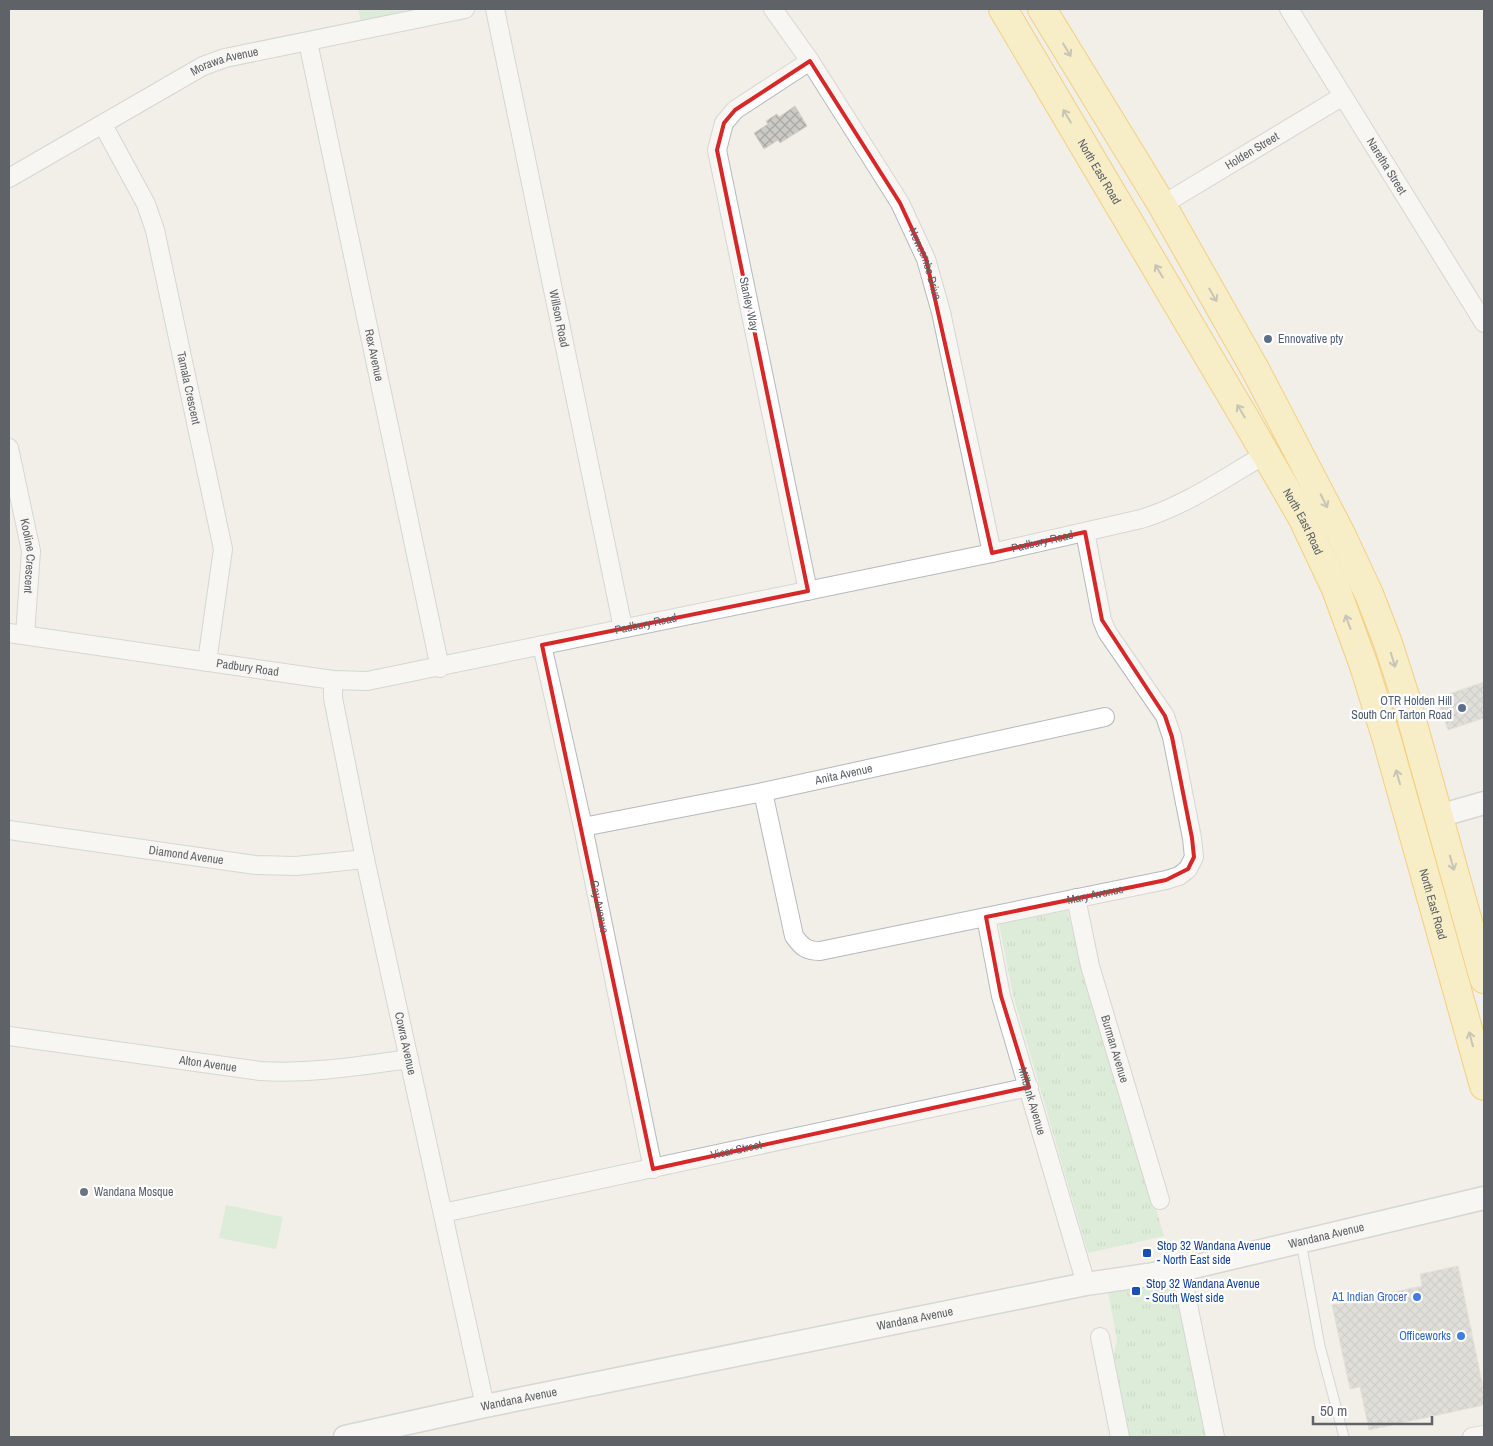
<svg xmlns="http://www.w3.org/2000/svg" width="1493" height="1446" font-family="'Archivo Narrow',sans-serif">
<defs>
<pattern id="park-tufts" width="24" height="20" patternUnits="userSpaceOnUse" patternTransform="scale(1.25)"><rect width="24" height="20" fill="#c5e8c5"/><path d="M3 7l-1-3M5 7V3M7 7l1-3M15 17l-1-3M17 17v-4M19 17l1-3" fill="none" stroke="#a3c0a4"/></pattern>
<pattern id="building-cross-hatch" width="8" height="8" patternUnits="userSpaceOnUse" patternTransform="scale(1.25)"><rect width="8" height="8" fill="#cccac5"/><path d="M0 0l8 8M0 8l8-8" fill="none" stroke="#a9a8a4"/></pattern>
</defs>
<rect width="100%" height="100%" fill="#f1efe8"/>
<path fill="url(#park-tufts)" d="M358,9H462L363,31Z
M1067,911L1164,1236L1088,1253L1013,995L999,923Z
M1161,1280L1176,1292L1207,1437H1129L1113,1358L1117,1339L1108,1292Z"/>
<path fill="#c5e8c5" d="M226,1205L283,1217L276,1249L219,1238Z"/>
<path fill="url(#building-cross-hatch)" stroke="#d6d1c6" d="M795,106L807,126L780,143L778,140L764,149L754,133L768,124L766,121L777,114L779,117Z
M1484,682V718L1448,730L1437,698Z
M1458,1266L1484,1392V1405L1369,1430L1360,1387L1350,1389L1332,1305L1422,1286L1420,1274Z"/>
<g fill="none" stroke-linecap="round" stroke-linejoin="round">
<defs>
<path id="service" d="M1301,1242L1320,1346L1344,1437"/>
<g id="minor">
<path id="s1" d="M495,9L623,628"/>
<path id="s2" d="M773,9L810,61L900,203L926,259L941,312L992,553"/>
<path id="s3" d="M1289,9L1484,323"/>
<path id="s4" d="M308,42L440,668"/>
<path id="s5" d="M103,125L146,204L155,230L223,549L207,662"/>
<path id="s6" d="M9,178L203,66L225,58L465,9"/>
<path id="s7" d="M1162,205L1343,96"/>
<path id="s8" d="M9,448L31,551L25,635"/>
<path d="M808,591L717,150L724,123L735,110L810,61"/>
<path id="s9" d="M9,633L333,680L367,681L992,553L1141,519C1185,506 1226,477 1266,454"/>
<path id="s10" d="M542,645L583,827L653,1169"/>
<path id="s11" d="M333,680V698L365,859L485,1406"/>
<path id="s12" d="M763,792L794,936C802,947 806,951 820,951L1166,880L1179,876L1188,869L1194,857L1192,838L1172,737L1165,716L1107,632L1102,620L1085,532"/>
<path id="s13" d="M583,827L763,792L1105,717"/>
<path id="s14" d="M9,830L256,865L296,866L365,859"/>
<path id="s15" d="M1076,898L1090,966L1160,1200"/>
<path id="s16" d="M986,917L1001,996L1086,1284"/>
<path id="s17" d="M9,1036L260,1071C311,1074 359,1066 409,1059"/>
<path id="s18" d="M443,1213L1029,1087"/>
<path d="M1181,1270L1215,1437"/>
<path d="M1100,1337L1120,1437"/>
<path d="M1472,1437L1484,1435"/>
</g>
<g id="tertiary">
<path d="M1439,816L1484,803"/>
<path id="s19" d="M345,1437L485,1406L1086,1284L1181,1270L1484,1198"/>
</g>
<g id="trunk">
<path id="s20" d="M1003,9L1246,420L1303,519L1336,589L1364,666L1387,740L1484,1086"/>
<path d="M1042,9L1162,205L1256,371L1341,534L1369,594L1388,643L1406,699L1484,979"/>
</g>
</defs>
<use href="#service" stroke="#b5b8bc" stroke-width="11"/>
<use href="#minor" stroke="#b5b8bc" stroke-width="20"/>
<use href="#tertiary" stroke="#b5b8bc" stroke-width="25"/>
<use href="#trunk" stroke="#f9ab00" stroke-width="30"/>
<use href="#service" stroke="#fff" stroke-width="9"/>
<use href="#minor" stroke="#fff" stroke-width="18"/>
<use href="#tertiary" stroke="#fff" stroke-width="22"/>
<use href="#trunk" stroke="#feeaa1" stroke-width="28"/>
</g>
<defs><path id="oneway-shaft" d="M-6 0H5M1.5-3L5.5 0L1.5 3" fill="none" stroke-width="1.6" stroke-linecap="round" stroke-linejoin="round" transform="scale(1.25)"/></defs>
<g stroke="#97927c">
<use href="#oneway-shaft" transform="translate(1067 50) rotate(59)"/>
<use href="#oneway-shaft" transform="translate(1067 116) rotate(-121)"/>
<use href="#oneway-shaft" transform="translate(1159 271) rotate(-121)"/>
<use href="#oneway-shaft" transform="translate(1213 295) rotate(60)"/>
<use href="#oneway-shaft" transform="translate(1241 411) rotate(-121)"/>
<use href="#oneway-shaft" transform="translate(1324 501) rotate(63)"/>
<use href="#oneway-shaft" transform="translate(1348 622) rotate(-110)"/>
<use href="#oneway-shaft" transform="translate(1393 660) rotate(73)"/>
<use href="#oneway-shaft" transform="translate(1398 777) rotate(-106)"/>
<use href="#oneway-shaft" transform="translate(1452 863) rotate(74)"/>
<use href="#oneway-shaft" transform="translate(1471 1039) rotate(-105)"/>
</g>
<path d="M0 0H1493V1446H0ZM810,61L900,203L926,259L992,553L1085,532L1102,620L1165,716L1172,737L1192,838L1194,857L1188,869L1166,880L986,917L1001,996L1029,1087L653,1169L542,645L808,591L717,150L724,123L735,110Z" fill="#f1efe8" fill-opacity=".55" fill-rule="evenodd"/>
<path fill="none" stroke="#d62828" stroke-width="4" stroke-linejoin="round" d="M810,61L900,203L926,259L992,553L1085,532L1102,620L1165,716L1172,737L1192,838L1194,857L1188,869L1166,880L986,917L1001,996L1029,1087L653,1169L542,645L808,591L717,150L724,123L735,110Z"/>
<g fill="#5c6f8a" stroke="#fff" stroke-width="2">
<circle cx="1268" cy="339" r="5"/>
<circle cx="1462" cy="708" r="5"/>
</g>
<circle fill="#6b7280" stroke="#fff" stroke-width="2" cx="84" cy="1192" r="5"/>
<g fill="#1a4fb4" stroke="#fff" stroke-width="2">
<rect x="1142" y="1248" width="10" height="10" rx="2.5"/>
<rect x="1131" y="1286" width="10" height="10" rx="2.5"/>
</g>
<g fill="#3f7fe0" stroke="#fff" stroke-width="2">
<circle cx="1417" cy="1297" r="5"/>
<circle cx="1461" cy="1336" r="5"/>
</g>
<g text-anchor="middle" stroke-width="4.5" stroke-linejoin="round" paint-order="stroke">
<g font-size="12" fill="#5f6368" stroke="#fff">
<text dy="4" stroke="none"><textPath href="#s6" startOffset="246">Morawa Avenue</textPath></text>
<text dy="4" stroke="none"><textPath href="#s7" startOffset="105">Holden Street</textPath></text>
<text dy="4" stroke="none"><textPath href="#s3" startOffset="185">Naretha Street</textPath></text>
<text dy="4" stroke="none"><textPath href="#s20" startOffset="189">North East Road</textPath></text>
<text dy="4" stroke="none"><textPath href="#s2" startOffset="298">Newcombe Drive</textPath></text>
<text transform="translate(749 304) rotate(78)" y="4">Stanley Way</text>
<text dy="4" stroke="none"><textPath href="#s1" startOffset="316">Willson Road</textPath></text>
<text dy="4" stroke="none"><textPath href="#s4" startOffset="320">Rex Avenue</textPath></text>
<text dy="4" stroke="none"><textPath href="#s5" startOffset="279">Tamala Crescent</textPath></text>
<text dy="4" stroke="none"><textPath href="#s20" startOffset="594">North East Road</textPath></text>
<text dy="4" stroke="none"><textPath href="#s9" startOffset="1051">Padbury Road</textPath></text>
<text dy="4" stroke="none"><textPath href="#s8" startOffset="110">Kooline Crescent</textPath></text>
<text dy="4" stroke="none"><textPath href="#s9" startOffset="646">Padbury Road</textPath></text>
<text dy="4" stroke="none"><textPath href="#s9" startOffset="241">Padbury Road</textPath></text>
<text dy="4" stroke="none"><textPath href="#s13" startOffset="266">Anita Avenue</textPath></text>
<text dy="4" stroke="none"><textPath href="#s14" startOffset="179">Diamond Avenue</textPath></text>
<text dy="4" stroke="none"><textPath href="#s12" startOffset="460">Mary Avenue</textPath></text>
<text dy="4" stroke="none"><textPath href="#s20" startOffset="999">North East Road</textPath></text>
<text dy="4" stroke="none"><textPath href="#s10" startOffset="268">Gay Avenue</textPath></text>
<text dy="4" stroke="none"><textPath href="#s11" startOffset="371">Cowra Avenue</textPath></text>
<text dy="4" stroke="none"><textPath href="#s15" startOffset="156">Burman Avenue</textPath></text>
<text dy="4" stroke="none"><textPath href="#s17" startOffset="201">Alton Avenue</textPath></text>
<text dy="4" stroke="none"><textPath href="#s16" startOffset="190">Milbank Avenue</textPath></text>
<text dy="4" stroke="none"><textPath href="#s18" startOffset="300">Vicar Street</textPath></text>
<text dy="4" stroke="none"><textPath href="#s19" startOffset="1002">Wandana Avenue</textPath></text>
<text dy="4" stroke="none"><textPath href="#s19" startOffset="582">Wandana Avenue</textPath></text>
<text dy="4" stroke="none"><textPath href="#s19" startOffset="178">Wandana Avenue</textPath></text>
</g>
<g font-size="12" fill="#4e5e75" stroke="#fff" text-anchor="start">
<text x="1278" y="343">Ennovative pty</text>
<text x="1452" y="705" text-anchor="end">OTR Holden Hill<tspan x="1452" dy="14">South Cnr Tarton Road</tspan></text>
</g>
<g font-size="12" fill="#5b616d" stroke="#fff" text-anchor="start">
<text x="94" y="1196">Wandana Mosque</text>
</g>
<g font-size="12" fill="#164399" stroke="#fff" text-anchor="start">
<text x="1157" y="1250">Stop 32 Wandana Avenue<tspan x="1157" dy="14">- North East side</tspan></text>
<text x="1146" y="1288">Stop 32 Wandana Avenue<tspan x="1146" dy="14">- South West side</tspan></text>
</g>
<g font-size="12" fill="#366cbe" stroke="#fff" text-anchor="end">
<text x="1407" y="1301">A1 Indian Grocer</text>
<text x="1451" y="1340">Officeworks</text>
</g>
</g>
<rect width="1493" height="1446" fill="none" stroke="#5f6368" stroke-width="20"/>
<path d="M1313 1416v8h119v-8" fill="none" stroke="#5f6368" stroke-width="2.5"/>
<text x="1320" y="1416" font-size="15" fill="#5f6368" stroke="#ffffff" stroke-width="4" paint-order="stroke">50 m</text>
</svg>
